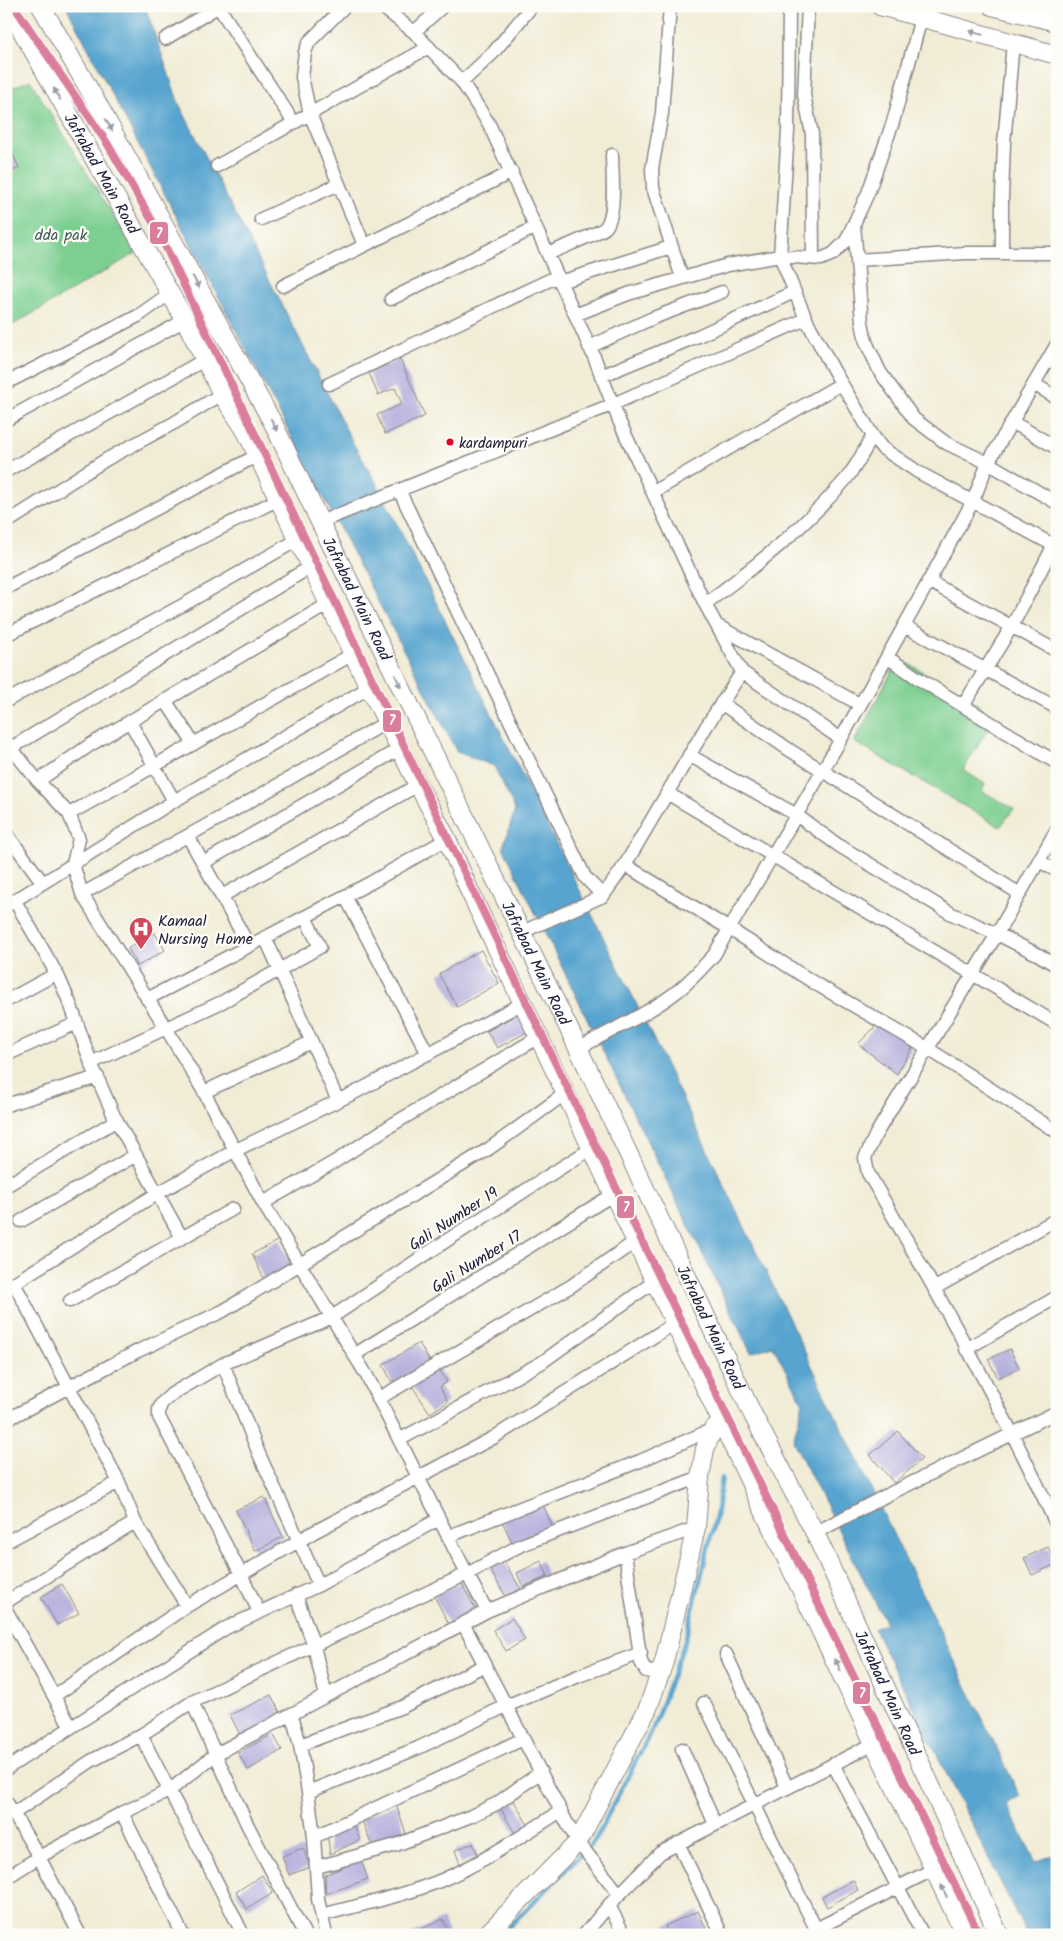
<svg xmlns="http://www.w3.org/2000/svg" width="1063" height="1941" font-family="Kalam,sans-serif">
<rect width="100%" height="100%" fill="#fdfcf7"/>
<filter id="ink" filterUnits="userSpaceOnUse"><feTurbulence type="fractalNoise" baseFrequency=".02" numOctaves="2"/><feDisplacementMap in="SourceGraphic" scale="10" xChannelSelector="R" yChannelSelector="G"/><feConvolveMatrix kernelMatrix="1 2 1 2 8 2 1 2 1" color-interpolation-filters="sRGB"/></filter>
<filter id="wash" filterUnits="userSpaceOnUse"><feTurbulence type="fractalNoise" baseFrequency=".0096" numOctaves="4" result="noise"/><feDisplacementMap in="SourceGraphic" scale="20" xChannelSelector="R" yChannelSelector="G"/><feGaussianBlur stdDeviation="1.12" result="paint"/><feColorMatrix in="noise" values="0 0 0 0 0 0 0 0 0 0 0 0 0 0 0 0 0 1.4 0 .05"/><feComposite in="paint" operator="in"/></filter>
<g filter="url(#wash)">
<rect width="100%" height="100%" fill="#f1ecd5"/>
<path fill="#7dcf91" stroke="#507866" d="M30,80L136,253L6,329V90Z
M899,658L982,707L994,719L963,770L985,784L982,791L1014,809L1000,827L854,742Z"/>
<path fill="#56a4cf" stroke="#3c6385" d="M66,6H145L179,104L353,443L377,484L635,1001L1020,1796L1006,1804L1036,1862L1055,1854L1057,1858V1935H1027L874,1629L886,1623L793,1441L803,1403L773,1346L751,1353L503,847L515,810L494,766L457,752Z"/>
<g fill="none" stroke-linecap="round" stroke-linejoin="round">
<path stroke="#56a4cf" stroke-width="4.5" d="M501,1935L595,1840L653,1728L685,1641L716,1516L722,1478"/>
</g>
<g id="blocks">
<path fill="#b4afdc" d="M6,140L19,168L6,174Z
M400,359L425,416L385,434L377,415L402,404L395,388L378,395L369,373Z
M154,932L165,950L138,966L128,948Z
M481,950L499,983L457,1007L439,974Z
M519,1013L529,1031L497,1048L487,1031Z
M880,1022L914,1045L897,1074L858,1044Z
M279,1240L291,1266L264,1279L252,1254Z
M419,1343L430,1362L393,1384L383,1365Z
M1010,1349L1019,1368L998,1378L988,1359Z
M437,1366L447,1382L440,1387L448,1402L430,1413L410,1383Z
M898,1431L922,1459L894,1483L870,1455Z
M264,1497L283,1537L255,1551L236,1510Z
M542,1502L554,1530L513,1544L501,1519Z
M1048,1547L1056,1564L1032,1575L1024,1558Z
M503,1560L522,1591L508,1600L489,1568Z
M541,1561L548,1576L523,1587L517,1573Z
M461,1582L477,1612L450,1626L434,1596Z
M62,1584L79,1613L57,1625L41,1597Z
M512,1618L525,1640L506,1651L493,1630Z
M271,1695L282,1716L241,1737L230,1715Z
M273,1734L282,1750L248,1770L238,1753Z
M511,1796L529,1827L516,1835L498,1804Z
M396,1804L406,1834L372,1846L361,1818Z
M353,1822L360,1840L330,1854L327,1833Z
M473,1843L478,1856L460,1864L455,1850Z
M303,1848L310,1867L289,1875L282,1856Z
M361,1860L368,1879L326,1894L325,1875Z
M262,1875L273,1893L247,1909L236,1892Z
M853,1880L858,1890L827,1907L822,1897Z
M698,1911L709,1935H669L665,1926Z
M443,1919L450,1935H408Z"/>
</g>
</g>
<g filter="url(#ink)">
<use href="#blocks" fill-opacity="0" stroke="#8a8788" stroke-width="1"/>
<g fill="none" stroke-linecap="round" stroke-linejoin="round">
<defs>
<path id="street" d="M218,6L294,123
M345,6L309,42L305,52L302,77L310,114L364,245
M381,6L414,32L462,82L489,124L595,359L620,423L705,604L742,672L841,739
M670,6L662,113L652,169L653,188L682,278
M789,6L788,131L780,256L806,319L834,371L873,436L882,448L918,472L1057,547
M808,6L804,95L812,134L813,258
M414,32L443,6
M165,39L219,6
M462,82L493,53L532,6
M217,166L429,47
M261,219L339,184
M854,224L862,322L866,342L880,372L914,419L946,443L988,463L1057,503
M1002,253V197L1004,143L1013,43
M548,254C558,249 599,233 605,228C617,215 612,171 612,155
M857,260L966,253H1057
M560,282L671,247
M283,286L512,172
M391,299L536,227
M575,315L628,294L728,265L780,256L821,259L833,254L846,241L868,193L893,122L921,18
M589,347L653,318L722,292
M601,376L698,336L794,292
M6,383L138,316L169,294
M329,384L558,276
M1034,384L1057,398
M6,420L185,320
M1012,422L1057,448
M6,471L206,359
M399,490L585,877L603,896
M653,492L841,384
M320,522L611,405L806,319
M6,523L107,459L174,423L222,394
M928,581L1057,651
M6,588L258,455
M705,604C756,566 805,527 846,479C857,466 864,450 873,436
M718,626L859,704
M904,626L1057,708
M6,635L279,499
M887,657L919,679L1057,763
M165,700L194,744
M6,701L183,605L299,539
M721,703L791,751L1020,894
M963,706L1012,626L1057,539
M130,722L174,801
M6,742L38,781L69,814L79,839L73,864
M11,748L312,566
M689,755L795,814L838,845L952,914L997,934L1039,955L1057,966
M38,781L90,745L330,603
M667,793L1057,1024
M69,814L353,654
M1057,829L997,934L876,1134L865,1158L868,1173C935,1288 1001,1405 1057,1526
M6,833L43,883
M188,836L249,946
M1039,861L1057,871
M203,863L401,748
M73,864L82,894L166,1028L204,1092L263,1203L367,1376L467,1574L487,1611
M625,865L728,928L816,984L927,1048L1057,1132
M82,894L238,808L387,722
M222,896L418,785
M345,896L428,1054
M15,901L59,978L71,1006L91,1063L114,1116L182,1238
M6,906L174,801L370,687
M522,932L603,896L625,865L706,727L742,672
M265,937L338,1101
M147,999L370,883L447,839
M6,1001L56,974
M578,1049C610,1030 645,1016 675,993C690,982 702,968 714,955L841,739L887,657L973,501L988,463L1057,344
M6,1055L77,1023
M91,1063L222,1002L320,947L305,917
M204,1092L311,1042
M6,1105L98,1077
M6,1178L9,1184L117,1120
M263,1203L336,1161L390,1126L539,1037
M21,1221L136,1155
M14,1283L119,1482L135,1522L187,1606
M6,1288L158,1193L234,1151L356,1092L523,1003
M935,1288L1057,1219
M70,1301L233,1209
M966,1349L1057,1297
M354,1355L614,1194
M223,1364L259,1454L319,1585
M378,1399L571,1286L636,1241
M6,1420L138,1351L223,1311L490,1148L566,1093
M399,1440L541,1363L655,1281
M815,1533L887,1495L1057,1412
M449,1536L640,1461L713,1429
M6,1542L119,1482
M625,1553L641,1662L646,1671L651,1672L662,1670
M296,1595L314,1646L326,1696
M6,1602L135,1522
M6,1610L71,1727
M259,1612L241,1574L159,1417V1409L162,1403L172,1394L223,1364L332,1317L449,1239L592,1148
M464,1625L568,1825L578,1842L619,1894
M726,1654L787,1787
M54,1696L187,1606L314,1532L493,1438L675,1323
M192,1702L247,1824L305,1935
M704,1703L819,1935
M292,1715L300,1745L308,1792L314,1837L318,1899L326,1935
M141,1735C174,1802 211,1867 243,1935
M300,1745L402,1707L485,1665
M682,1749L715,1824
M833,1764L923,1935
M6,1769L226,1628L319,1585L439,1519
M308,1792L418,1748L506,1706L581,1675L641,1653
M6,1801L39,1857L80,1935
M14,1813L91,1761L141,1735L192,1702L467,1574L521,1545L700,1477
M122,1813L183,1935
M314,1837L523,1739
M678,1843L722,1935
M317,1867L396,1845L471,1816L496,1804L541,1772
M6,1878L39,1857L122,1813L169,1791L216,1754L487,1611L625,1553L696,1528
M609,1905L624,1935
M322,1915C362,1904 404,1896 442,1880C484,1862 523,1835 561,1811
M816,1929L934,1869
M584,1935L609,1905L660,1853L875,1743"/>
<g id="secondary">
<path id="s1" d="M8,6L185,320L222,394L246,431L353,654L418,785L447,839L470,892L965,1935"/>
<path id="s2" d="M41,6L101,110L274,425L320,522L567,1025L754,1417L815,1533L999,1935"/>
<path d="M880,6L1057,55"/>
<path d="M992,6L1057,22"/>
<path d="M486,1935L578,1842L648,1708L664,1662L696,1528L700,1477L705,1449L713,1429L723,1423"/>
</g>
</defs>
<use href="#street" stroke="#8a8788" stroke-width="15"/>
<use href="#secondary" stroke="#8a8788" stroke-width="20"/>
<use href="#street" stroke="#fff" stroke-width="12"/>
<use href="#secondary" stroke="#fff" stroke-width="18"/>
<defs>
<path id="metro-1" d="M14,6L107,143L158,231L554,1060L974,1924L981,1935"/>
</defs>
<use href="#metro-1" stroke="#fdfcf7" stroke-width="11"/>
<use href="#metro-1" stroke="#db7e9b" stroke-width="8"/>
</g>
<defs><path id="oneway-solid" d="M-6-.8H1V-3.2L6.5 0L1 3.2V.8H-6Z" transform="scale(1.25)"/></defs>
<g fill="#9c9ca7">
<use href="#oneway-solid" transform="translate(976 33) rotate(-164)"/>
<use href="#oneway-solid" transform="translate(57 94) rotate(-119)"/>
<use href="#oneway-solid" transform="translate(109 125) rotate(61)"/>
<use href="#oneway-solid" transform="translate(196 282) rotate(61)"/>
<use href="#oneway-solid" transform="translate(274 425) rotate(63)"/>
<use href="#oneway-solid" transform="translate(398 681) rotate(64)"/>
<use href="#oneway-solid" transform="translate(838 1665) rotate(-115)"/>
<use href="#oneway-solid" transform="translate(944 1891) rotate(-115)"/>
</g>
</g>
<defs>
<symbol id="hospital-pin" viewBox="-11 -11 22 30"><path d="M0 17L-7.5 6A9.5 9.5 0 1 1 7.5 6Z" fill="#d1495b" stroke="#fdfcf7"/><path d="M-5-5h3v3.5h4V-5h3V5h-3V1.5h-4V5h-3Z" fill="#fff"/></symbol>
</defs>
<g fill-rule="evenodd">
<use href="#hospital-pin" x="127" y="915" width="28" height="38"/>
</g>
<circle fill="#e4002b" stroke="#fdfcf7" stroke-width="2" cx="450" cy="442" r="4.5"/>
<g text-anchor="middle" stroke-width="4.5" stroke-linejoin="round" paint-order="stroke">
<g font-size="15" fill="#22223b" stroke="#fdfcf7" text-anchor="start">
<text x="459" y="448">kardampuri</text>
</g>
<g font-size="16" fill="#22223b" stroke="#fdfcf7">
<text dy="6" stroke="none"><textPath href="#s1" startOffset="192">Jafrabad Main Road</textPath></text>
<text dy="6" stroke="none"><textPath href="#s2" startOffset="672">Jafrabad Main Road</textPath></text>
<text dy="6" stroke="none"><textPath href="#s2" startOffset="1078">Jafrabad Main Road</textPath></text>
<text transform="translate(453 1218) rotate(-33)" y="6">Gali Number 19</text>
<text transform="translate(476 1261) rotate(-32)" y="6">Gali Number 17</text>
<text dy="6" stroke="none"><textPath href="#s2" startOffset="1482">Jafrabad Main Road</textPath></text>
<text dy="6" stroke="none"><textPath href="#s2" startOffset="1888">Jafrabad Main Road</textPath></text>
</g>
<g font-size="16" fill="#425f59" stroke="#fdfcf7">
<text x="61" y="240">dda pak</text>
</g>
<g font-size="16" fill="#22223b" stroke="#fdfcf7" text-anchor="start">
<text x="158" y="926">Kamaal<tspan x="158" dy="18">Nursing Home</tspan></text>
</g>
</g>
<g stroke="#fdfcf7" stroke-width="2">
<rect x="149" y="221" width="20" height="24" rx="5" fill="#db7e9b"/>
<rect x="382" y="709" width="20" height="24" rx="5" fill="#db7e9b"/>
<rect x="616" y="1195" width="19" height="24" rx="5" fill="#db7e9b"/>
<rect x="852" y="1681" width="19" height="24" rx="5" fill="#db7e9b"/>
</g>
<g font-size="14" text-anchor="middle" font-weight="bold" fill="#fff">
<text x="159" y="238">7</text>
<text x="392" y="725">7</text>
<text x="626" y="1212">7</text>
<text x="862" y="1698">7</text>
</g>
<rect width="1063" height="1941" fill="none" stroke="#fdfcf7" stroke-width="25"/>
</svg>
